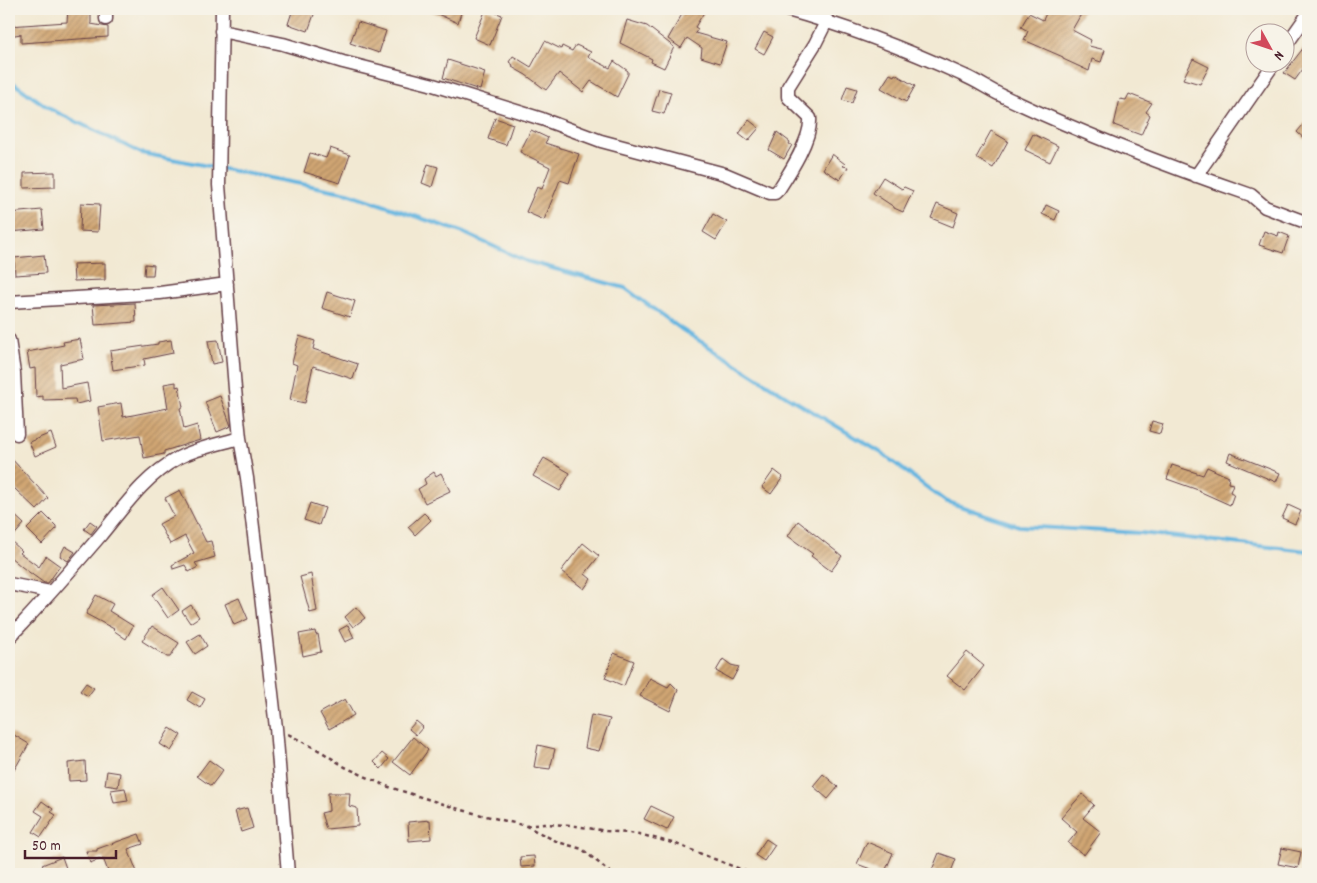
<svg xmlns="http://www.w3.org/2000/svg" width="1317" height="883" font-family="Dekko,sans-serif">
<defs>
<pattern id="building-hatch" width="6" height="6" patternUnits="userSpaceOnUse" patternTransform="scale(1.25)"><rect width="6" height="6" fill="#d0a673"/><path d="M-1 1l2-2M0 6l6-6M5 7l2-2" fill="none" stroke="#ab875f"/></pattern>
</defs>
<rect width="100%" height="100%" fill="#f7f3e8"/>
<filter id="ink" filterUnits="userSpaceOnUse"><feTurbulence type="fractalNoise" baseFrequency=".02" numOctaves="2"/><feDisplacementMap in="SourceGraphic" scale="10" xChannelSelector="R" yChannelSelector="G"/><feConvolveMatrix kernelMatrix="1 2 1 2 8 2 1 2 1" color-interpolation-filters="sRGB"/></filter>
<filter id="wash" filterUnits="userSpaceOnUse"><feTurbulence type="fractalNoise" baseFrequency=".0096" numOctaves="4" result="noise"/><feDisplacementMap in="SourceGraphic" scale="20" xChannelSelector="R" yChannelSelector="G"/><feGaussianBlur stdDeviation="1.12" result="paint"/><feColorMatrix in="noise" values="0 0 0 0 0 0 0 0 0 0 0 0 0 0 0 0 0 1.4 0 .05"/><feComposite in="paint" operator="in"/></filter>
<g filter="url(#wash)">
<rect width="100%" height="100%" fill="#f2e9d3"/>
<g fill="none" stroke-linecap="round" stroke-linejoin="round">
<path stroke="#65b5e0" stroke-width="4" d="M9,80L50,109L141,153L348,193L464,233L526,261L625,288L681,329L788,397L880,452L945,501L1019,526L1140,533L1308,551"/>
</g>
<g id="blocks">
<path fill="url(#building-hatch)" d="M68,9H91V24L108,27V37L21,43V34L9,36V26L67,22Z
M293,9H316L308,31L288,24Z
M426,9H462L458,23Z
M486,9L502,15L490,45L474,38Z
M685,9H706L695,27L698,29L695,33L727,42L720,63L701,57L702,48L687,38L681,48L668,39Z
M1048,9H1084L1072,30L1091,40L1089,46L1105,50L1101,62L1092,59L1089,71L1063,59V57L1024,40L1028,31L1021,27L1029,13L1043,20Z
M627,20L647,26L674,47L664,68L651,62L652,59L620,43Z
M358,22L386,31L379,53L350,43Z
M764,32L773,37L764,54L755,49Z
M545,41L561,49L562,46L572,51L576,45L591,52L588,57L610,68L614,61L628,71V74L617,97L591,81L583,92L559,73L546,90L526,75L512,67L513,65L509,62L513,56L531,67Z
M1308,42V73L1303,69L1295,80L1284,73Z
M1193,59L1209,67L1200,84L1183,79Z
M448,60L485,72L480,90L443,78Z
M890,74L894,76L895,74L915,86L906,102L881,88Z
M847,86L857,89L852,103L842,100Z
M659,89L671,92L664,114L652,111Z
M1129,94L1152,103L1146,112L1150,115L1141,135L1114,125L1120,99L1126,100Z
M495,118L513,124L506,145L488,139Z
M1308,119V142L1297,132Z
M749,120L759,128L748,141L739,134Z
M531,130L548,138L545,143L579,154L569,183L560,180L544,220L526,212L537,187L542,189L550,167L520,152Z
M991,131L1008,141L993,168L976,158Z
M777,132L790,142L789,144L792,145L784,159L769,150Z
M1033,134L1058,146L1050,162L1025,150Z
M330,148L350,155L340,183L304,172L310,153L326,158Z
M832,154L845,164L843,166L848,167L840,180L823,169Z
M428,164L438,167L432,187L422,183Z
M55,172V187L24,188V173Z
M883,177L902,189L904,187L913,191L903,212L894,208V207L873,193Z
M81,203L100,204L98,232L80,231Z
M937,204L958,213L953,227L931,218Z
M1046,205L1059,211L1055,220L1042,214Z
M42,210L44,229L9,232V213Z
M713,214L727,222L716,240L703,232Z
M1264,231L1278,236L1279,232L1289,236L1283,253L1259,245Z
M44,255L46,273L15,275L14,258Z
M105,263V280L74,281L73,264Z
M145,264L154,265L153,275H144Z
M327,292L355,301L350,317L322,308Z
M135,303L136,322L95,325L93,305Z
M299,336L315,341L313,349L358,364L353,379L313,366L305,403L290,400L297,365L292,363Z
M80,339L84,359L60,364L61,388L87,383L90,401L76,404L75,399L43,400V396L36,397L35,368L30,369L27,352L64,345L63,342Z
M171,340L173,353L144,359L145,365L113,370L110,351L158,344V342Z
M218,340L222,362L212,364L208,341Z
M176,382V387L179,386L183,407L180,408L184,429L197,425L200,440L164,451V454L144,458L140,435L103,441L98,407L121,403L123,417L168,408L164,384Z
M220,396L231,426L217,432L205,402Z
M1152,421L1163,424L1160,434L1149,431Z
M51,433L56,447L35,456L29,442Z
M1230,453L1280,473L1276,482L1227,461Z
M9,456L48,498L37,510L14,488L9,492Z
M544,458L570,473L560,491L533,476Z
M1172,465L1203,475L1207,467L1229,477L1228,483L1233,484L1230,492L1234,494L1230,505L1201,492V491L1167,479Z
M774,470L783,477L771,494L762,487Z
M434,472L436,476L441,473L450,491L425,503L418,489L426,484L424,479Z
M180,490L206,542L211,541L215,557L195,563L198,567L189,572L185,565L173,569L172,565L194,553L185,536L170,544L159,524L174,516L165,498Z
M310,503L325,508L319,525L304,520Z
M1288,505L1301,511L1295,524L1282,518Z
M9,510L24,524L10,540L22,551L20,553L39,567L46,556L60,566L48,583H44L22,567L9,556Z
M43,513L56,526V529L42,544L27,529Z
M424,513L431,520L415,535L408,527Z
M90,521L97,526L91,534L84,529Z
M798,521L842,556L831,571L811,556L813,554L788,536Z
M583,543L599,556L585,574L591,579L584,589L561,571Z
M65,546L75,552L68,561L60,556Z
M311,574L317,611L310,613L300,577Z
M163,587L179,610L168,618L152,595Z
M96,595L113,604L109,611L133,626L126,639L113,630L114,629L86,614Z
M239,598L248,619L234,625L225,604Z
M191,605L199,617L190,623L182,611Z
M356,607L365,618L353,627L345,617Z
M348,625L354,638L345,642L339,630Z
M152,626L179,643L170,657H167L142,641Z
M315,631L316,635L318,634L321,652L303,656L299,634Z
M200,634L207,646L195,654L187,642Z
M967,652L984,666L965,690L947,676Z
M614,653L634,661L624,686L605,678Z
M723,659L731,665L739,667L732,680L716,671Z
M650,678L668,687L671,683L678,690L670,711L640,696Z
M86,683L94,688L88,696L80,691Z
M192,692L205,699L200,708L187,700Z
M345,699L354,715L329,729L320,713Z
M591,715L610,719L599,751L585,748Z
M416,721L423,727L416,735L409,729Z
M170,728L181,735L171,751L160,744Z
M9,732L29,744L9,779Z
M413,737L428,750L410,775L393,762Z
M538,745L555,749L550,769L534,767Z
M382,753L389,759L381,769L374,762Z
M209,760L223,770L211,786L197,776Z
M85,761L86,780L69,781L68,763Z
M107,771L120,773L118,787L105,785Z
M823,774L838,787L828,799L813,786Z
M125,788L128,801L114,803L111,790Z
M328,793H350L349,806L357,808L358,826L326,829L321,813L329,811Z
M1082,794L1094,805L1083,818L1101,832L1084,855L1068,843L1077,832L1061,818Z
M42,801L53,809L51,812L56,815L41,837L33,832L43,816L35,811Z
M651,806L674,817L667,830L644,819Z
M247,808L253,828L241,832L235,811Z
M430,820L431,839L409,841L408,822Z
M139,834L143,844L128,849L137,872L132,874H109L103,858L90,863L86,851H97V849Z
M766,839L775,845L764,861L755,855Z
M867,842L893,853L884,874L857,864Z
M1282,848L1301,852L1298,868L1278,864Z
M939,853L956,859L950,874H943L932,870Z
M534,856L535,866L521,867L520,857Z
M62,857L67,871L59,874H46L42,865Z"/>
</g>
</g>
<g filter="url(#ink)">
<use href="#blocks" fill-opacity="0" stroke="#633d44" stroke-width="1"/>
<g fill="none" stroke-linecap="round" stroke-linejoin="round">
<defs>
<path id="minor" d="M106,9V19
M222,9L219,185L235,389L240,438L247,478L256,552L276,728L288,874
M784,9C846,26 906,49 965,76C979,82 991,91 1005,97C1085,135 1167,166 1251,195L1265,207L1308,223
M221,31L283,44L343,62L430,84L542,119L601,141L725,174L770,193H775L779,189C790,172 812,138 810,118L788,97V87L815,44L827,20
M1284,48L1308,14
M1196,176L1275,62
M9,302L160,293L227,284
M9,340L14,373L17,434
M9,584L50,592
M9,638C40,605 71,570 100,536C124,507 145,476 178,458C197,448 219,444 240,438"/>
</defs>
<use href="#minor" stroke="#633d44" stroke-width="15"/>
<path stroke="#633d44" stroke-width="2.5" stroke-dasharray="4 4" stroke-linecap="butt" d="M288,734L322,752L345,767L386,786L462,810L526,826L558,842L582,849L612,874
M526,826L544,824L570,825L606,831L639,834L676,844L745,871L779,874"/>
<use href="#minor" stroke="#fff" stroke-width="12"/>
</g>
</g>
<rect width="1317" height="883" fill="none" stroke="#f7f3e8" stroke-width="30"/>
<g transform="translate(1270 48) rotate(130)"><circle r="24" fill="#f7f3e8" stroke="#b29e9c"/>
<path d="M0-4L9 19L0 12L-9 19Z" fill="#d1495b"/>
<text y="-8" font-size="14" font-weight="bold" text-anchor="middle" fill="#4a1f2b">N</text>
</g>
<path d="M25 850v8h91v-8" fill="none" stroke="#4a1f2b" stroke-width="2.5"/>
<text x="32" y="850" font-size="15" fill="#4a1f2b" stroke="#f7f3e8" stroke-width="4" paint-order="stroke">50 m</text>
</svg>
